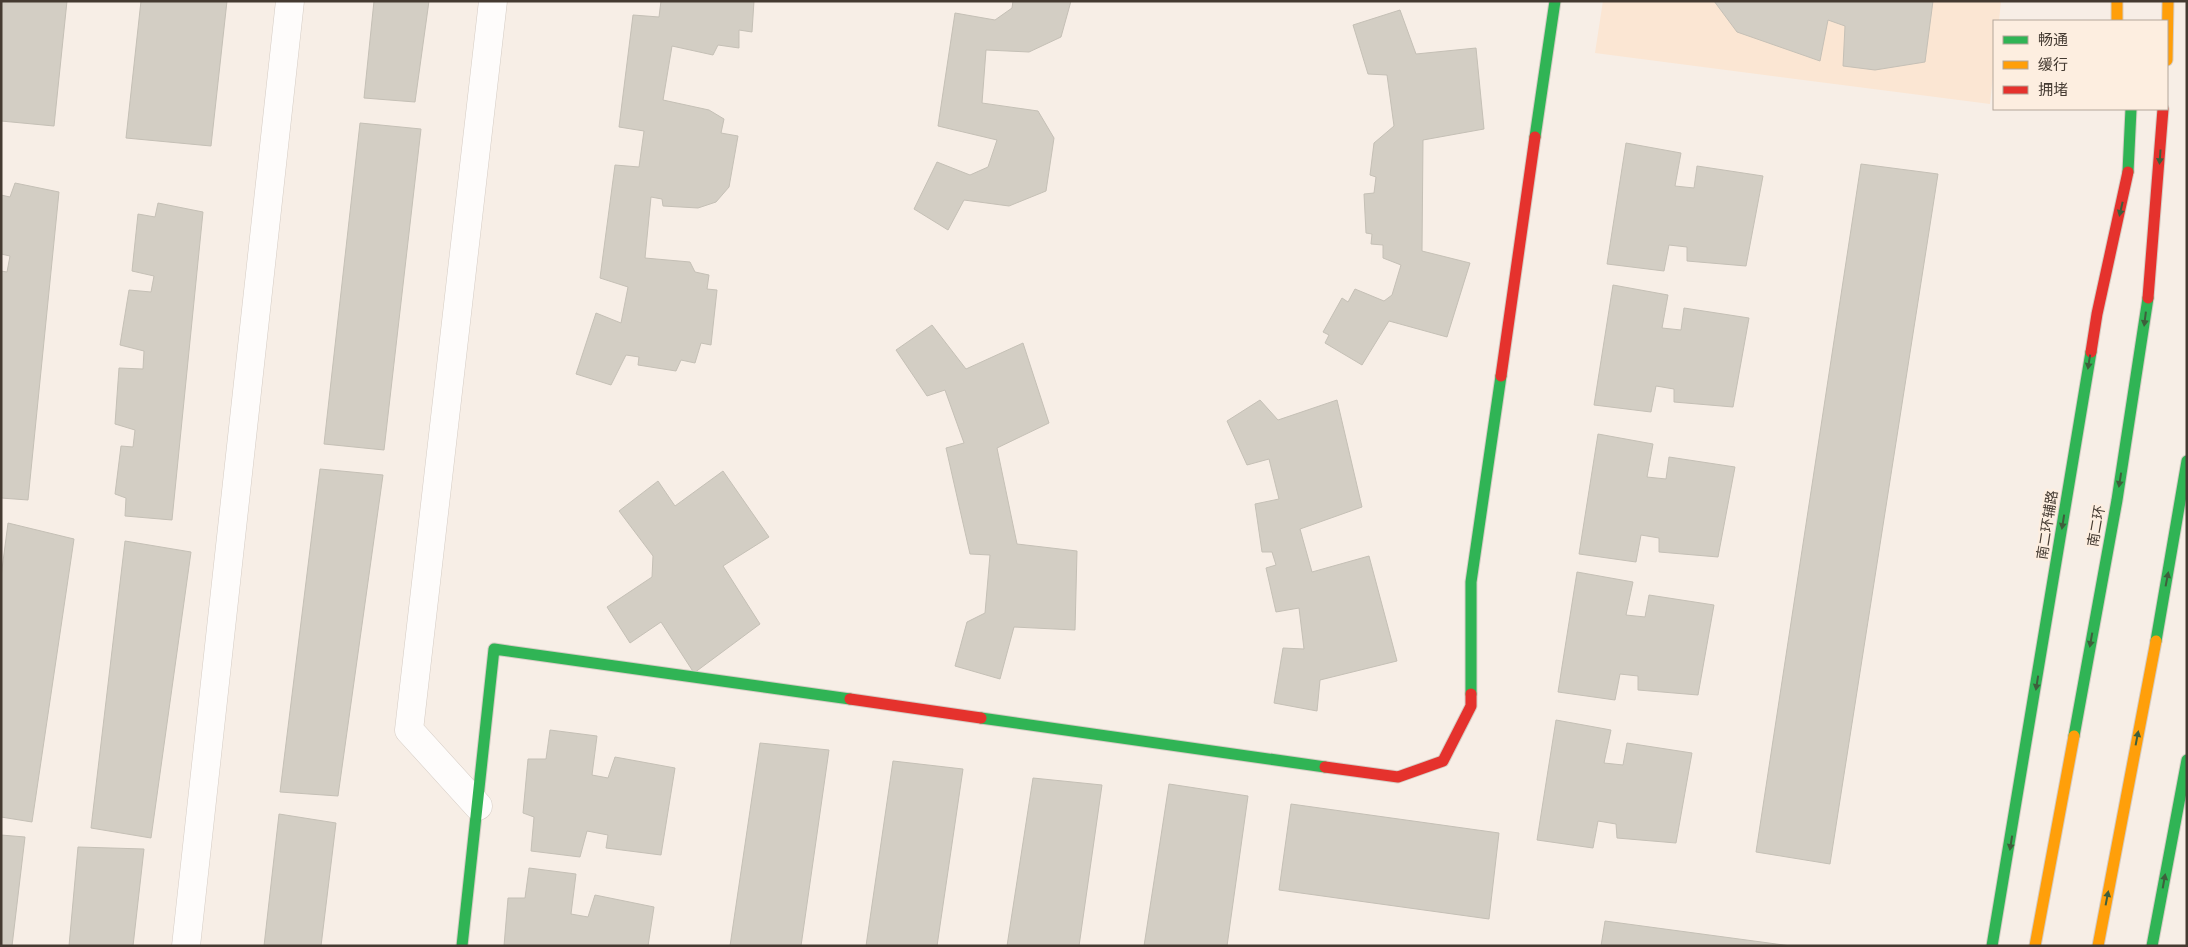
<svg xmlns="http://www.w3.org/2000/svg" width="2188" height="947" font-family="Karla,'Noto Sans SC',sans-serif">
<rect width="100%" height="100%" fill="#f7eee6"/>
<path fill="#fbe6d3" d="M1603,1H2001L1999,21H1994V67L1990,104L1595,53Z"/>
<path fill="#d3cec4" stroke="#c5c0b6" d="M1,1H67L54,126L1,121Z
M141,1H227L211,146L126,138Z
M374,1H429L415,102L364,98Z
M661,1H754L752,32L739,30V48L718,45L713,55L672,46L663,100L709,110L724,119L721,133L738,136L729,187L716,202L698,208L663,206L662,199L651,197L645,258L690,262L695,272L709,275L707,289L717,290L711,345L701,343L695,363L681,360L676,371L638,365L639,357L626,355L611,385L576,374L596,313L621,323L628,287L600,278L615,165L639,167L644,131L619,127L633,15L659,17Z
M1013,1H1071L1061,37L1029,52L986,50L982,103L1038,111L1054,138L1046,191L1009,206L964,200L948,230L914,209L937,162L970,175L988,167L997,140L938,126L955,13L995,20L1012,8Z
M1714,1H1933L1925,62L1875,70L1843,66L1845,26L1828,20L1820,61L1737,32Z
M1400,10L1416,54L1476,48L1484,129L1423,140L1422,251L1470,263L1447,337L1389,321L1362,365L1325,343L1329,335L1323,332L1342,298L1348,302L1355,289L1384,301L1392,295L1401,265L1383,258V245L1371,244L1372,234L1366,233L1364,194L1374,193L1376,177L1370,175L1374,143L1394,126L1387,75L1368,74L1353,25Z
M360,123L421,129L384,450L324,444Z
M1626,143L1681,153L1675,186L1694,188L1697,166L1763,176L1746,266L1687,261V247L1669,245L1664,271L1607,264Z
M1861,164L1938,174L1830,864L1756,852Z
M15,183L59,192L28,500L1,498V271L7,272L10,256L1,254V195L10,197Z
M158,203L203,212L172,520L125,516L126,498L115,494L121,446L133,447L135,430L115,424L119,368L143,369L144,351L120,345L129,290L151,292L154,276L132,271L138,214L155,217Z
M1613,285L1668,295L1662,328L1681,330L1684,308L1749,318L1733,407L1674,402V389L1656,386L1651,412L1594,405Z
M932,325L966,369L1023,343L1049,423L997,448L1017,544L1077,551L1075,630L1014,627L1000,679L955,666L967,622L985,613L990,555L970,554L946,448L964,443L945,390L927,396L896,350Z
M1260,400L1278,420L1337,400L1362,507L1300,529L1312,572L1369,556L1397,661L1320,680L1317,711L1274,703L1283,648L1304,649L1299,608L1276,612L1266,568L1276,565L1272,552H1262L1255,504L1279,499L1269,459L1247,465L1227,421Z
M1598,434L1653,444L1647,477L1666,479L1669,457L1735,467L1718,557L1659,552V538L1641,535L1636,562L1579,554Z
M320,469L383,475L338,796L280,792Z
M723,471L769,537L723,566L760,624L694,673L661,622L630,643L607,607L652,577L653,556L619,511L658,481L675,506Z
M8,523L74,539L32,822L1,817V577Z
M125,541L191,552L151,838L91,828Z
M1577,572L1633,582L1626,615L1645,617L1649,595L1714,605L1698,695L1638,690V676L1620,674L1615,700L1558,692Z
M1556,720L1611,730L1604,763L1623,765L1627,743L1692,753L1676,843L1617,838L1616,824L1598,821L1593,848L1537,840Z
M550,730L597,736L592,775L608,778L615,757L675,768L661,855L606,848L608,835L587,831L580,857L531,851L534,817L523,813L528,759H546Z
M760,743L829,750L801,946H730Z
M893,761L963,769L937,946H866Z
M1033,778L1102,785L1079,946H1007Z
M1169,784L1248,796L1227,946H1144Z
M1291,804L1499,833L1489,919L1279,890Z
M279,814L336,823L321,946H264Z
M1,835L25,837L12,946H1Z
M78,847L144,849L133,946H69Z
M529,868L576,874L571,914L588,917L595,895L654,907L648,946H504L508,898H525Z
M1605,921L1791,946H1601Z"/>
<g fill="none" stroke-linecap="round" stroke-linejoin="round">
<defs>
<path id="street" d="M478,806L409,730L493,1
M186,946L290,1"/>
<path id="fast" d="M1535,137L1555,1
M2128,172L2131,109
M2156,641L2187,461
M1471,694V582L1501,376
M981,718L1325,767
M2074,736L2117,500L2148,298
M462,946L494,649L850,699
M1992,946L2091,352
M2152,946L2187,760"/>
<path id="slow" d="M2117,1V21
M2167,60L2168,1
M2035,946L2074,736
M2098,946L2156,641"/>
<path id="jam" d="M2148,298L2163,109
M2091,352L2097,314L2128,172
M1501,376L1535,137
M850,699L981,718
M1325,767L1398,777L1443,761L1471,706V694"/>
</defs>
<use href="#street" stroke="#d5ccc4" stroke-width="29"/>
<use href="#fast" stroke="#d5ccc4" stroke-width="13"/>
<use href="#slow" stroke="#d5ccc4" stroke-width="13"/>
<use href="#jam" stroke="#d5ccc4" stroke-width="13"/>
<use href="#street" stroke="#fefcfb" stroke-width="28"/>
<use href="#fast" stroke="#30b455" stroke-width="11"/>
<use href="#slow" stroke="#ff9f0a" stroke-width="11"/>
<use href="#jam" stroke="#e5322d" stroke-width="11"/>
</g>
<defs><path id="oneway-solid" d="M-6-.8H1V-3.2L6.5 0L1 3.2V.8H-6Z" transform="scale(1.25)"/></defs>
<g fill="#3e5f3c">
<use href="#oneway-solid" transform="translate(2160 157) rotate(94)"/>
<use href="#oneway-solid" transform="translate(2121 209) rotate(103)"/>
<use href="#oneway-solid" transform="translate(2145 319) rotate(97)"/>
<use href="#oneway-solid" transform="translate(2089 362) rotate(99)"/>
<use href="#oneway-solid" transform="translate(2120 480) rotate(99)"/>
<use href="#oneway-solid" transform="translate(2063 522) rotate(99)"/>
<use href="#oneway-solid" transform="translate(2167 579) rotate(-79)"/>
<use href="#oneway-solid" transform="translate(2091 640) rotate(100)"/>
<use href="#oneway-solid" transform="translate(2037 683) rotate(99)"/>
<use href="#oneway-solid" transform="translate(2137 738) rotate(-79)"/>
<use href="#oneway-solid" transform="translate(2011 843) rotate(99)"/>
<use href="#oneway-solid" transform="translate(2164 881) rotate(-80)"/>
<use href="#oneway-solid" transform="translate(2107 898) rotate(-79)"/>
</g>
<g text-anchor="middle" stroke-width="4.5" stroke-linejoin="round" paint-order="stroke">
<g font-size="14" fill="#443a31" stroke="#fdeee0">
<text transform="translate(2047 525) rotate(-81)" y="5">南二环辅路</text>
<text transform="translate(2096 526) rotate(-80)" y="5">南二环</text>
</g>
</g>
<rect width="2188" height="947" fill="none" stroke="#443a31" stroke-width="5"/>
<rect x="1993" y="20" width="175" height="90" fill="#fdeee0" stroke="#b3a69a"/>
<rect x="2003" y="36" width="25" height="8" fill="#30b455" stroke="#b3a69a"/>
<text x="2038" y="45" font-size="15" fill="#443a31">畅通</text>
<rect x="2003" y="61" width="25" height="8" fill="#ff9f0a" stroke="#b3a69a"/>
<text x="2038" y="70" font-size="15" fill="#443a31">缓行</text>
<rect x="2003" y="86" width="25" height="8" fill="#e5322d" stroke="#b3a69a"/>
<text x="2038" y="95" font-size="15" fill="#443a31">拥堵</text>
</svg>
